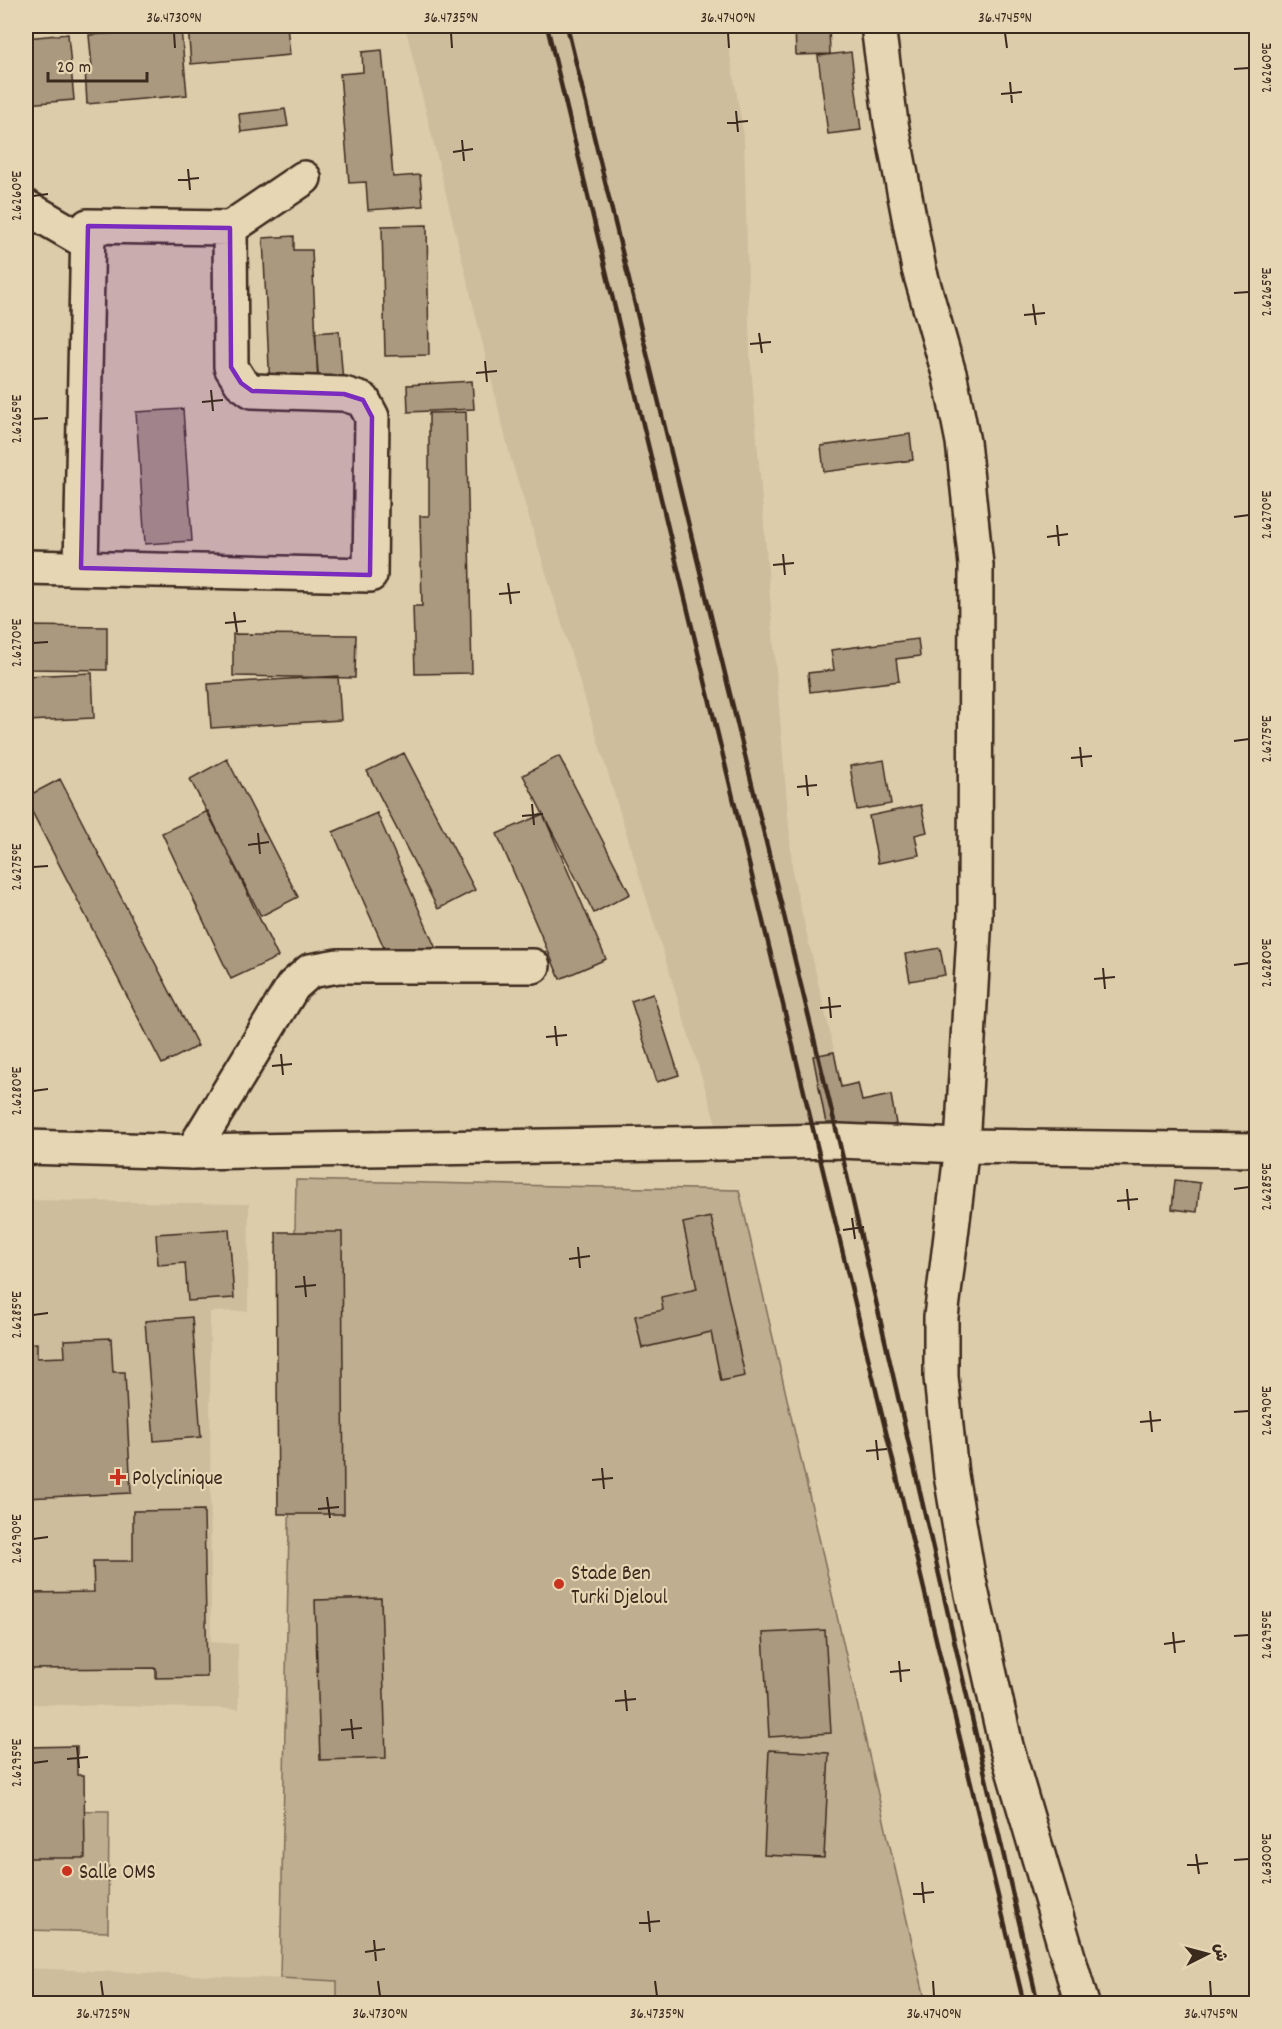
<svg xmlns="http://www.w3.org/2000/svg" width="1282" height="2029" font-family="Dekko,'Playpen Sans Arabic',sans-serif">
<rect width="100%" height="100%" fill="#dca"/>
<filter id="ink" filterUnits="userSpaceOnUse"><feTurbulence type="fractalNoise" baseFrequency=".0167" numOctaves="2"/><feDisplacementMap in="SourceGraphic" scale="12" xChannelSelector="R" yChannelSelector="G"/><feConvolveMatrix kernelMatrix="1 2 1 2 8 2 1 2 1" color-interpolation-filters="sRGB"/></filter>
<g filter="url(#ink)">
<path fill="#cebd9d" d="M405,26H725L744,136L750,354L793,875L854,1135L721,1140L510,456Z
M26,1200L249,1204L248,1311L210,1312L211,1642L238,1644L239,1709L26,1704Z
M26,1968L337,1981V2003L26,2004Z"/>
<path fill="#bfae90" stroke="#7d6c57" stroke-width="1.5" d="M296,1180L739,1190L926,2003L337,2004V1981L280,1978Z
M26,1810L109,1811L108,1932L26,1930Z"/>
<path fill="#aa997f" stroke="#3b2a1e" stroke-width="1.5" d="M188,26H287L290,55L191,64Z
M795,26H829L830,54L796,55Z
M181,29L187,95L87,104L85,68L92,67L89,35Z
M68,34L74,100L26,104V38Z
M382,50L393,177L420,175L423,206L368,210L366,182L349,183L340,74L363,72L362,52Z
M851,52L861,130L828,134L818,56Z
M285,109L288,126L241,132L239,114Z
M427,225L429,355L385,356L382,226Z
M294,236V250H312L318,386L270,388L263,238Z
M339,331L343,382L319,385L315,333Z
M472,381L474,409L408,412L407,385Z
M183,409L192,541L145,544L136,412Z
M466,412L472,673L415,674L413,606H422L420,516H429V413Z
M910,434L913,460L824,472L821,446Z
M26,626L107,627V670L26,669Z
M233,634L356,635L355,678L233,676Z
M918,639L920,656L896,659L899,681L810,692L808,673L834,670L831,650Z
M92,673L94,718L26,721V676Z
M338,676L341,720L211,728L208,684Z
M404,753L475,890L438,909L367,771Z
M559,756L630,894L594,913L523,775Z
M227,759L298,897L261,916L190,779Z
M884,760L891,804L857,810L850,766Z
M60,779L198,1046L162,1064L26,800V797Z
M921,805L927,832L915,835L919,855L878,863L869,816Z
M208,811L278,957L231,979L162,833Z
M377,813L443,965L400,984L333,832Z
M543,814L606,959L560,979L497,834Z
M940,948L945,975L910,981L905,954Z
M653,994L679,1075L657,1082L631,1001Z
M834,1052L841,1087L858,1083L862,1101L891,1095L896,1124L867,1130L872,1152L833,1160L813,1056Z
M1175,1180L1200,1183L1197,1212L1172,1209Z
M711,1217L745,1376L721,1381L711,1332L642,1348L635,1316L663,1310L661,1297L697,1289L683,1223Z
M229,1229L234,1298L188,1301L185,1263L158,1265L156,1234Z
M276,1232H342L344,1514H278Z
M192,1317L201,1437L154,1441L145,1321Z
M111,1338L113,1372H125L131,1493L26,1498V1344L37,1343V1358L65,1357L64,1340Z
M204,1510L207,1677L156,1678V1668L26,1669V1593L94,1592L93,1561H133V1511Z
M381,1598L386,1758L320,1760L315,1600Z
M825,1630L831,1733L769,1737L763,1633Z
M77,1746V1775H84L85,1858H26V1747Z
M769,1750L829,1753L824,1858L764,1855Z"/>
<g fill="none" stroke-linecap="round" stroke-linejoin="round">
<defs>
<path id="street" d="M878,26L891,123L919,269L950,377L963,442L976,565L975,915L962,1146L941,1317V1377L951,1475L968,1576L1006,1746L1082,2004
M26,207L88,243
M26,567L370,575L372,417L363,400L344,394L252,391L241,383L231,367L230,228L304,178
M81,568L88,226L230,228
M192,1152L293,986L310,971L338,966H533"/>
<path id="secondary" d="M26,1147L192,1152L839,1141L962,1146L1256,1150"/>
</defs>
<use href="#street" stroke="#3b2a1e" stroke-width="38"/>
<use href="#secondary" stroke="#3b2a1e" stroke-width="38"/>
<use href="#street" stroke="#e7d6b3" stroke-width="33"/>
<use href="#secondary" stroke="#e7d6b3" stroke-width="33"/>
<path stroke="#3b2a1e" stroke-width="4.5" d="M547,26L1024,2004
M567,26L839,1141L1038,2004"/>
</g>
</g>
<path fill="#7b2cbf" fill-opacity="0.2" stroke="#7b2cbf" stroke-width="4.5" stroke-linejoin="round" d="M88,226L230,228L231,367L241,383L252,391L344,394L363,400L372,417L370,575L81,568Z"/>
<path fill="none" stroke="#3b2a1e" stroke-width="2" d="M174,33L175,48M451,33L452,48M728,33L729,48M1005,33L1007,48M1234,69L1249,68M1010,82L1012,103M1001,94L1022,92M736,111L738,132M727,123L748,121M462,140L464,161M453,152L473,149M188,169L190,190M178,180L199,178M33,196L48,194M1234,293L1249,292M1033,304L1036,325M1024,315L1045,313M759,333L762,353M750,344L771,342M485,361L487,382M476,373L497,371M211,390L213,411M202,402L223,400M33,419L48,418M1234,517L1249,515M1057,525L1059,546M1047,537L1068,534M783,554L785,575M773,565L794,563M508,583L511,604M499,594L520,592M234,612L237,632M225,623L246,621M33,643L48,642M1234,741L1249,739M1080,747L1082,767M1071,758L1092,756M806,775L808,796M797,787L817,785M532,804L534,825M522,816L543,814M258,833L260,854M248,845L269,842M33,867L48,866M1234,965L1249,963M1103,968L1105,989M1094,979L1115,977M829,997L831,1018M820,1008L841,1006M555,1026L557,1046M546,1037L567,1035M281,1054L283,1075M272,1066L292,1064M33,1091L48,1089M1127,1189L1129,1210M1234,1189L1249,1187M1117,1201L1138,1199M852,1218L855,1239M843,1230L864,1227M578,1247L580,1268M569,1259L590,1256M304,1276L306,1297M295,1287L316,1285M33,1315L48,1313M1150,1411L1152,1432M1234,1412L1249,1411M1140,1422L1161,1420M876,1440L878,1460M866,1451L887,1449M602,1468L604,1489M592,1480L613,1478M327,1497L330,1518M318,1509L339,1507M33,1539L48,1537M1173,1632L1175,1653M1234,1636L1249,1635M1164,1644L1185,1641M899,1661L901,1682M890,1672L910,1670M625,1690L627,1711M615,1701L636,1699M351,1719L353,1739M341,1730L362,1728M77,1747L79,1768M67,1759L88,1757M33,1763L48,1761M1196,1854L1199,1874M1234,1860L1249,1859M1187,1865L1208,1863M922,1882L924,1903M913,1894L934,1892M648,1911L650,1932M639,1923L660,1921M374,1940L376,1961M365,1952L385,1949M101,1981L103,1996M378,1981L380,1996M655,1981L657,1996M933,1981L934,1996M1210,1981L1211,1996"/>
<g fill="#c8321e" stroke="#e7d6b3" stroke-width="2">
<path d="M115 1468h6v6h6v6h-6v6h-6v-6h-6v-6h6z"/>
<circle cx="559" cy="1584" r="6"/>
<circle cx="67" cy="1871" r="6"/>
</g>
<g text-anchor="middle" stroke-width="4.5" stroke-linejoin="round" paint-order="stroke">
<g font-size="21" fill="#3b2a1e" stroke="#e7d6b3" text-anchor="start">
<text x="132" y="1484">Polyclinique</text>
<text x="571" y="1579">Stade Ben<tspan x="571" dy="24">Turki Djeloul</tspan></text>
<text x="79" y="1878">Salle OMS</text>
</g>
</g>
<rect width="1282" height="2029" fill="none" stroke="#e7d6b3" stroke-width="66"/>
<g transform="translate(1207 1954) rotate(84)" stroke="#e7d6b3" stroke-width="4.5" paint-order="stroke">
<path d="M0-4.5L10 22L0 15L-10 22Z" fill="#3b2a1e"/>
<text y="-9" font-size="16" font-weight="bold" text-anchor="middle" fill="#3b2a1e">ش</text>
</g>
<path d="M48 72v9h99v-9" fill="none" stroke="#3b2a1e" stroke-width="3"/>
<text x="57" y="72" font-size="18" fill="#3b2a1e" stroke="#e7d6b3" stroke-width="4.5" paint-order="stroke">20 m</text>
<rect x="33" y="33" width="1216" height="1963" fill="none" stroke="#3b2a1e" stroke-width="2"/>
<g font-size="15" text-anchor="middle" fill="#3b2a1e">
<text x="174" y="22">36.4730°N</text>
<text x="451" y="22">36.4735°N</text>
<text x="728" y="22">36.4740°N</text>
<text x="1005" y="22">36.4745°N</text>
<text transform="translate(1266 68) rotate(-90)" y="5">2.6260°E</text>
<text transform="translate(16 196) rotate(-90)" y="5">2.6260°E</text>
<text transform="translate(1266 292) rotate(-90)" y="5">2.6265°E</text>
<text transform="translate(16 419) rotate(-90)" y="5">2.6265°E</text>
<text transform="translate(1266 515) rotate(-90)" y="5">2.6270°E</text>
<text transform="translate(16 643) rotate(-90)" y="5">2.6270°E</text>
<text transform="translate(1266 739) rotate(-90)" y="5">2.6275°E</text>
<text transform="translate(16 867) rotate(-90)" y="5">2.6275°E</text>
<text transform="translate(1266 963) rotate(-90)" y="5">2.6280°E</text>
<text transform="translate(16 1091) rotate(-90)" y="5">2.6280°E</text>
<text transform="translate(1266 1187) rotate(-90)" y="5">2.6285°E</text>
<text transform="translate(16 1315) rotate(-90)" y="5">2.6285°E</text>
<text transform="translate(1266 1411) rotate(-90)" y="5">2.6290°E</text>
<text transform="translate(16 1539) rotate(-90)" y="5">2.6290°E</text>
<text transform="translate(1266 1635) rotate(-90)" y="5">2.6295°E</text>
<text transform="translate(16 1763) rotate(-90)" y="5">2.6295°E</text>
<text transform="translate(1266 1859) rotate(-90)" y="5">2.6300°E</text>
<text x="103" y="2018">36.4725°N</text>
<text x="380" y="2018">36.4730°N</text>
<text x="657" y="2018">36.4735°N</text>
<text x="934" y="2018">36.4740°N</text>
<text x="1211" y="2018">36.4745°N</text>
</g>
</svg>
